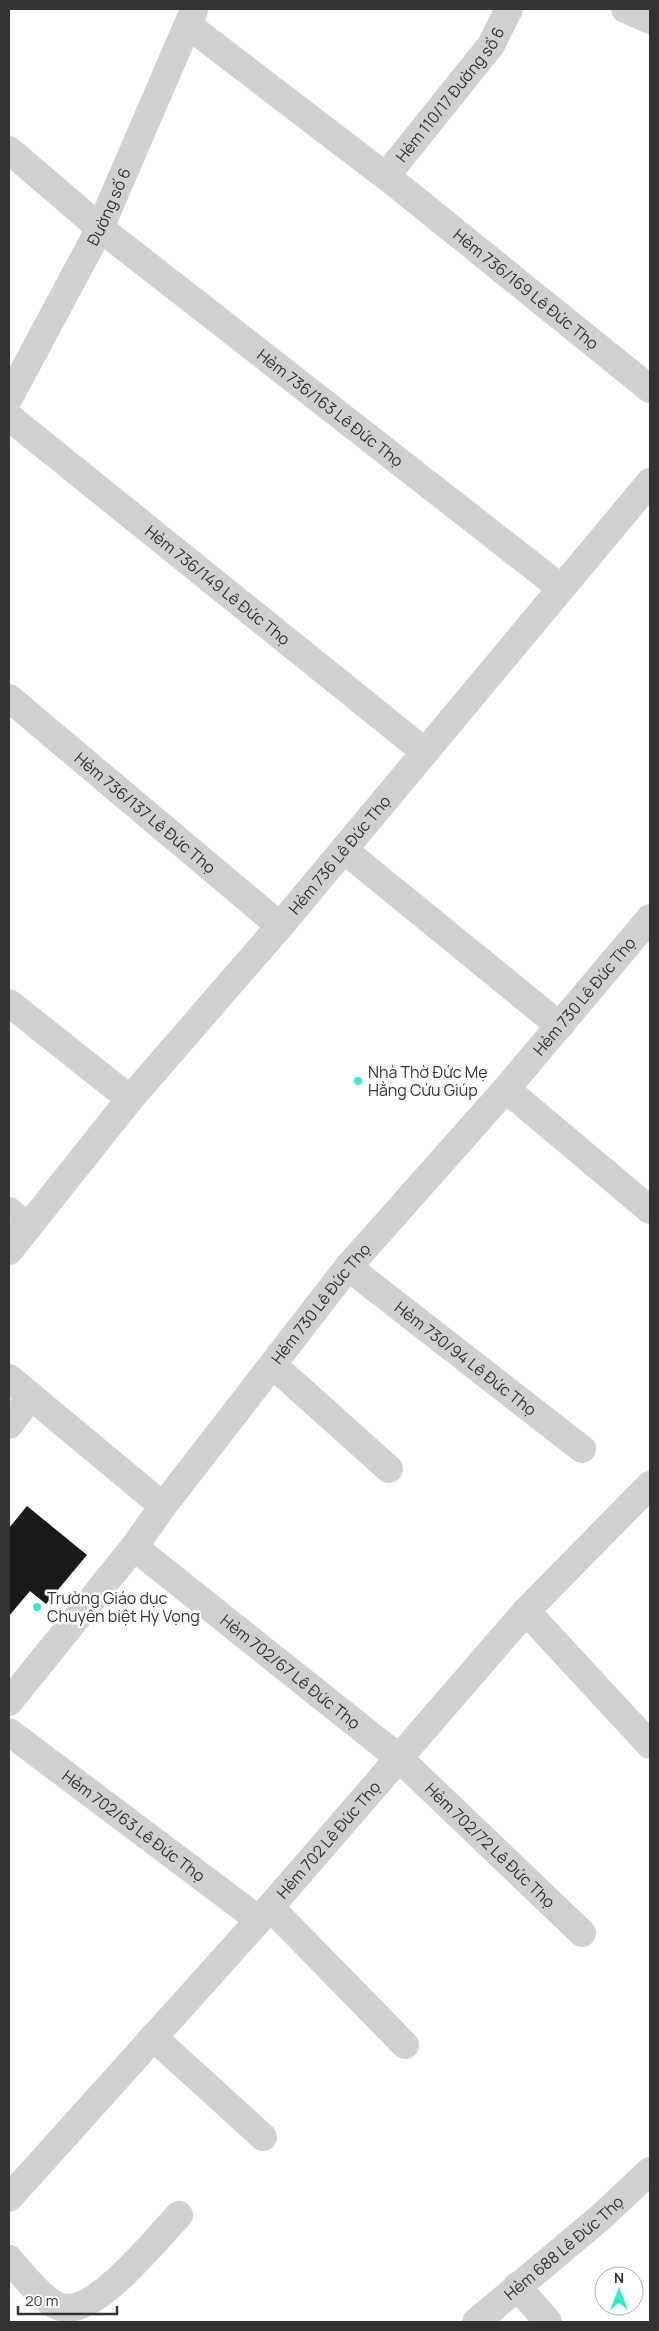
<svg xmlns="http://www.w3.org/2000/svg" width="659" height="2331" font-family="Manrope,sans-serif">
<rect width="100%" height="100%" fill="#fff"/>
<path fill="#1a1a1a" d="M27,1506L87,1555L46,1604L30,1591L9,1616V1528Z"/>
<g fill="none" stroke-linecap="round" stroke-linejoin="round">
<g stroke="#d0d0d0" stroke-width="28">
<path d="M625,9L650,20"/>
<path id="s1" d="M188,25L401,188L650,389"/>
<path id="s2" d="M9,150L100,228L561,588"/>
<path id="s3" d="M386,176L491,45L509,9"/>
<path id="s4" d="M9,398L100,228L194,10"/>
<path id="s5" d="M9,417L425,752"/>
<path id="s6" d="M9,698L280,926"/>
<path d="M344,850L560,1026"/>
<path d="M9,1003L130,1099"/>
<path d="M506,1089L650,1210"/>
<path d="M9,1211L28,1227"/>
<path id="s7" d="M9,1251L130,1099L280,926L650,482"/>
<path id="s8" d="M348,1267L582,1449"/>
<path d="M273,1365L389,1469"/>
<path d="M9,1378L163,1506"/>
<path d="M9,1425L31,1396"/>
<path id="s9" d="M134,1547L399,1758L582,1933"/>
<path d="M526,1611L650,1745"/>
<path id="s10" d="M9,1702L134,1547L163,1506L348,1267L506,1089L650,918"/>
<path id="s11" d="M9,1732L259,1920"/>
<path d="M270,1907L405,2045"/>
<path d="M153,2037L263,2137"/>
<path id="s12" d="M9,2198L259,1920L526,1611L650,1485"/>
<path d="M9,2259C22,2273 46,2307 66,2308C100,2310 156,2239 179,2215"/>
<path d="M517,2286L548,2322"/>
<path id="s13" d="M476,2322L601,2217L650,2171"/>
</g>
</g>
<g fill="#33ecce" stroke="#fff" stroke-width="2">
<circle cx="358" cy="1081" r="5"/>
<circle cx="37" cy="1607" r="5"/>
</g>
<g text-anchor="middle" stroke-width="5" stroke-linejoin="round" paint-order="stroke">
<g font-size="16" fill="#333" stroke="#fff">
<text dy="6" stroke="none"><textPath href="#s3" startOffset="104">Hẻm 110/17 Đường số 6</textPath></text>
<text dy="6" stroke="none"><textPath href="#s4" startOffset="216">Đường số 6</textPath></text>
<text dy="6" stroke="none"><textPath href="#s1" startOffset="429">Hẻm 736/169 Lê Đức Thọ</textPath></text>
<text dy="6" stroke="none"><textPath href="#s2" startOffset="412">Hẻm 736/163 Lê Đức Thọ</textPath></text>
<text dy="6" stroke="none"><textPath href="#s5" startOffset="268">Hẻm 736/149 Lê Đức Thọ</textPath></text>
<text dy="6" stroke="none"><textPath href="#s6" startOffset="178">Hẻm 736/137 Lê Đức Thọ</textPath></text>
<text dy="6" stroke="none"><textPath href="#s7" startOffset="516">Hẻm 736 Lê Đức Thọ</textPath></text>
<text dy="6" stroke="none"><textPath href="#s10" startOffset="911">Hẻm 730 Lê Đức Thọ</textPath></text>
<text dy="6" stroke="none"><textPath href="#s10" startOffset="506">Hẻm 730 Lê Đức Thọ</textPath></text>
<text dy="6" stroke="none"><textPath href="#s8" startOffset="149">Hẻm 730/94 Lê Đức Thọ</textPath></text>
<text dy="6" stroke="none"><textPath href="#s9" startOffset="200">Hẻm 702/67 Lê Đức Thọ</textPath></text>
<text dy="6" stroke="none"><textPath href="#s11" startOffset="156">Hẻm 702/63 Lê Đức Thọ</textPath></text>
<text dy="6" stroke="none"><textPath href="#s12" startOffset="480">Hẻm 702 Lê Đức Thọ</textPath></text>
<text dy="6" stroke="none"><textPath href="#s9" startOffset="465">Hẻm 702/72 Lê Đức Thọ</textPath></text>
<text dy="6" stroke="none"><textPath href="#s13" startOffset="115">Hẻm 688 Lê Đức Thọ</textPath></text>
</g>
<g font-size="16" fill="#333" stroke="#fff" text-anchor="start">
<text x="368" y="1078">Nhà Thờ Đức Mẹ<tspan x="368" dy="18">Hằng Cứu Giúp</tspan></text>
<text x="47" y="1604">Trường Giáo dục<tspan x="47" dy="18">Chuyên biệt Hy Vọng</tspan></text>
</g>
</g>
<rect width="659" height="2331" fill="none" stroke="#333333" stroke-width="20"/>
<g transform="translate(619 2291)"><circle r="24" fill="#ffffff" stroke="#adadad"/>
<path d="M0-4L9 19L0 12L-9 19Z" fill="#33ecce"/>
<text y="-8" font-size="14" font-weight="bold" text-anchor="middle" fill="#333333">N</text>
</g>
<path d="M18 2306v8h99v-8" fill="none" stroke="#333333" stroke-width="2.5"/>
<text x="25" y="2306" font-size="15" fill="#333333" stroke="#ffffff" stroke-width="4" paint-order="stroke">20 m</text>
</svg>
